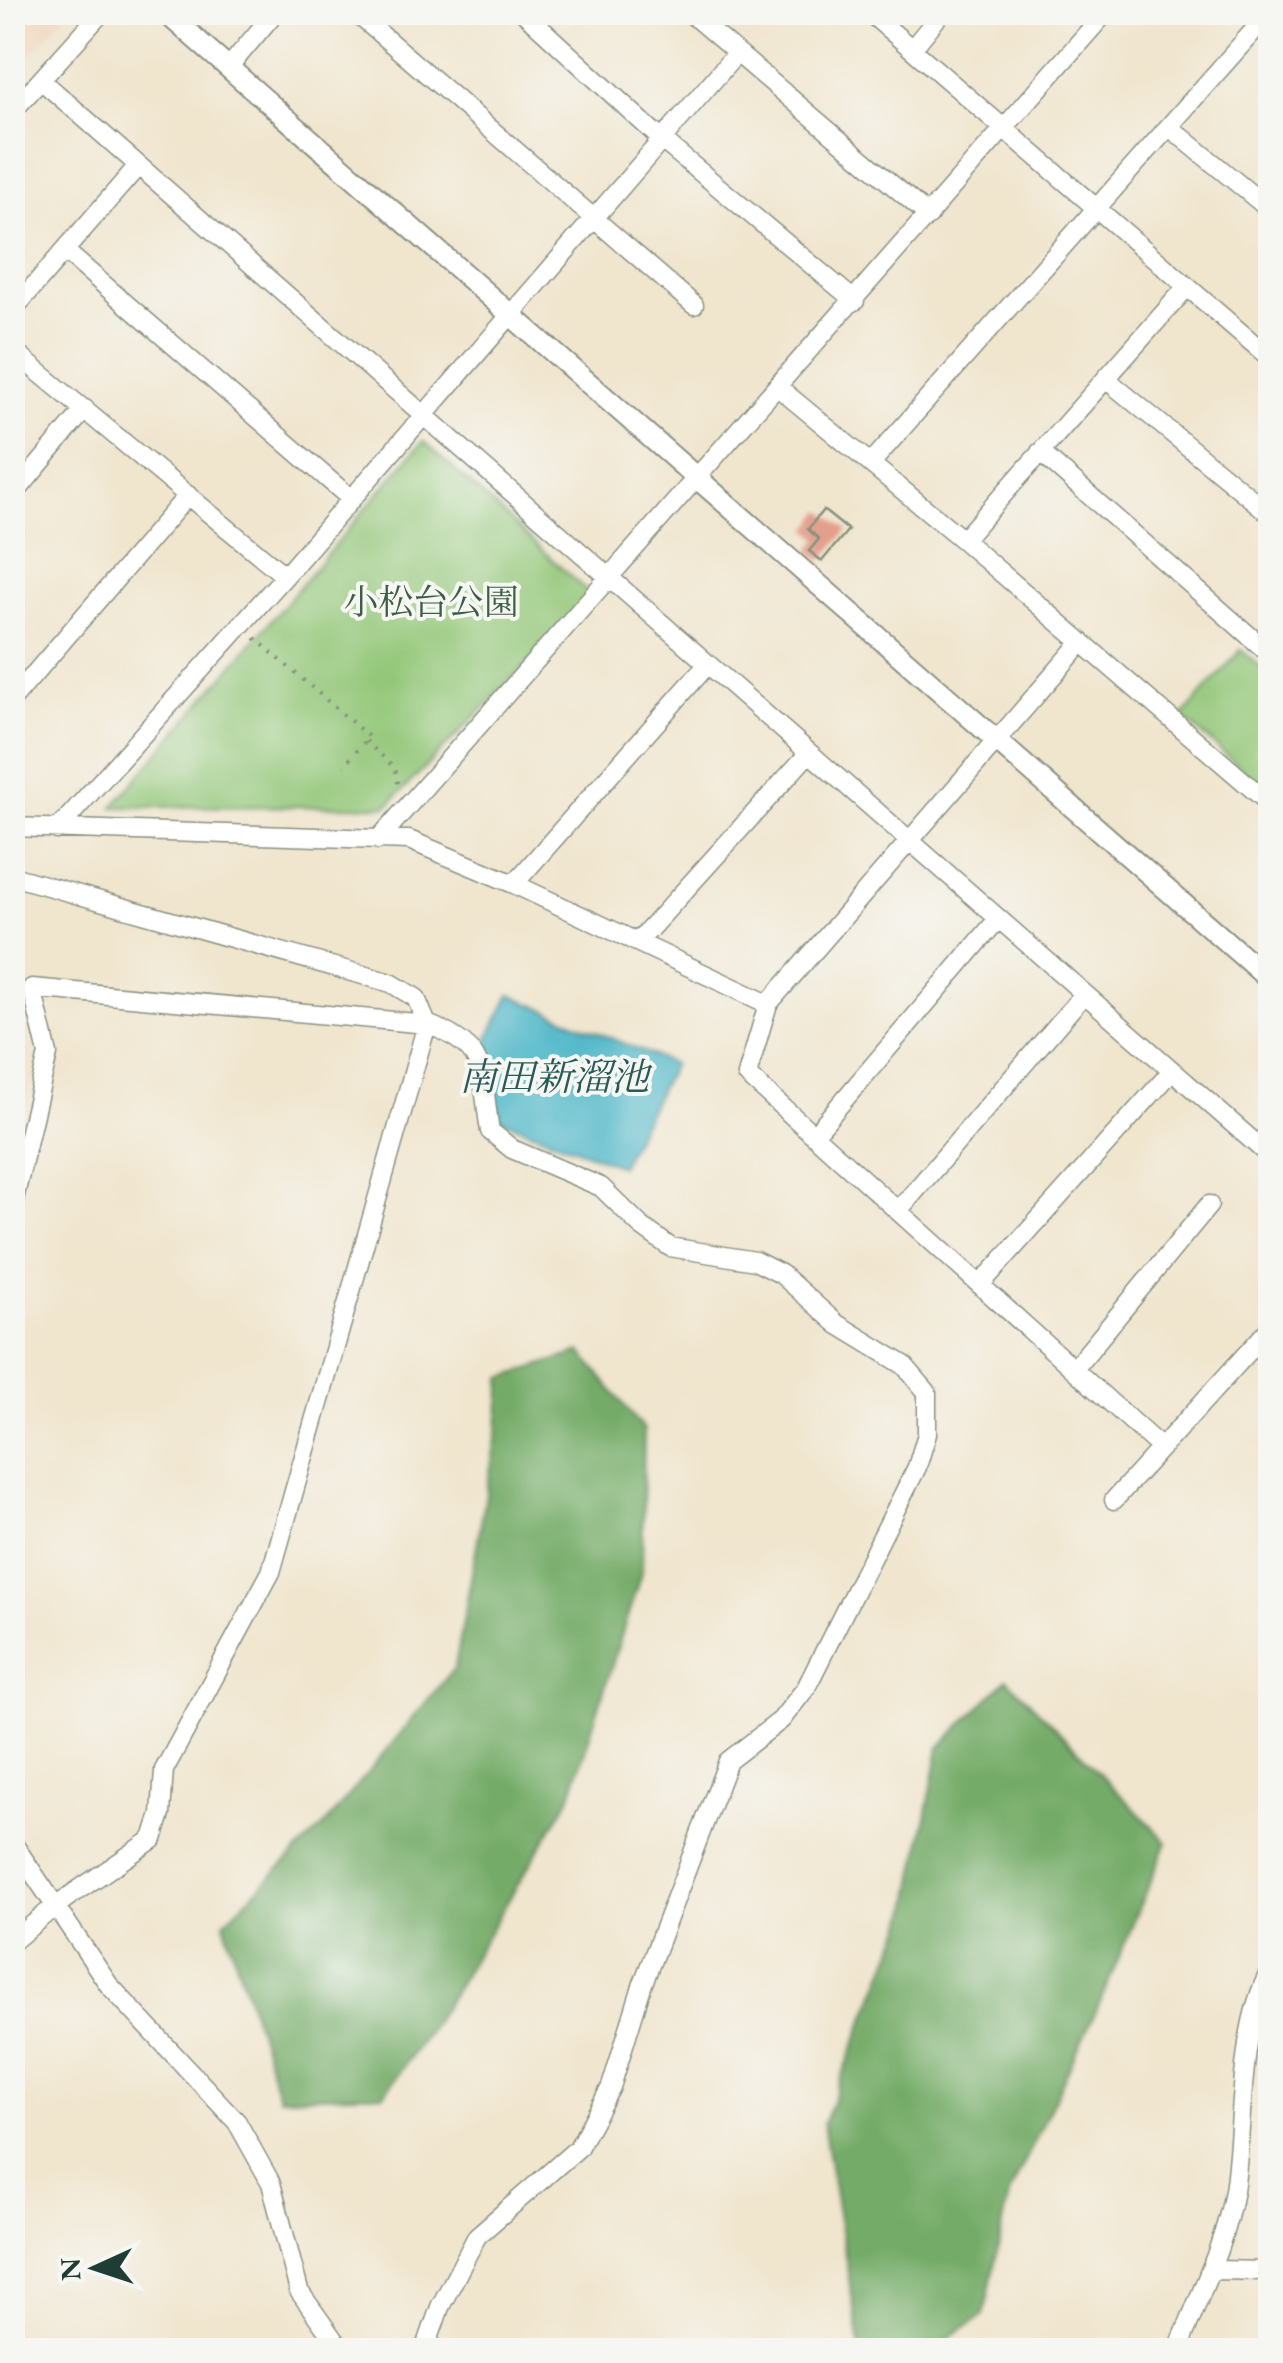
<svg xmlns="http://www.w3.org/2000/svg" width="1283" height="2363" font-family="'EB Garamond','Noto Serif JP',serif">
<rect width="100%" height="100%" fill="#f6f6f2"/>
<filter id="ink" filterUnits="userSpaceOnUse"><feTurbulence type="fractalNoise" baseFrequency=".01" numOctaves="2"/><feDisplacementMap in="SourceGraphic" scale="20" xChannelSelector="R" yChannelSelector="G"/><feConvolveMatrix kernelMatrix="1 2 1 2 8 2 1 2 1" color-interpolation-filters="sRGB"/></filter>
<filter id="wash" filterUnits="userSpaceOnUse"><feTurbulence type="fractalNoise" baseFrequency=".0048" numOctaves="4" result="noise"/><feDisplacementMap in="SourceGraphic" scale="40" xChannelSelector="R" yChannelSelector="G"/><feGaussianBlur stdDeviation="2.25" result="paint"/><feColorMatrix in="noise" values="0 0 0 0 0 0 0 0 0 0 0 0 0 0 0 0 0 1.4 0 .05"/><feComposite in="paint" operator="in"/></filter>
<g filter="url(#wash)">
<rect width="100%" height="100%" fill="#f0e5cd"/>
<path fill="#f0d6bc" d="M13,12L67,13L13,76L12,13Z"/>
<path fill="#92c677" stroke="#588256" stroke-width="2.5" d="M423,441L593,597L387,806L113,807Z
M1241,650L1270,675V793L1182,717Z"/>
<path fill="#75ab68" stroke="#4a744e" stroke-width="2.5" d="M581,1352L644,1430L642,1570L570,1798L442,2010L384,2094L279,2097L224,1922L324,1826L455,1667L498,1428L502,1378Z
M1007,1679L1167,1842L1101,2000L1009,2195L984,2315L930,2350H861L823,2124L908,1914L939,1748Z"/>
<path fill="#4bb6c8" stroke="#357a7e" stroke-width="2.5" d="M510,995L673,1064L620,1166L495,1117L488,1038Z"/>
<g id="blocks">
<path fill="#e39f8c" d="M823,510L848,530L822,561L809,551L819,539L808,529Z"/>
</g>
</g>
<g filter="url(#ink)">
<use href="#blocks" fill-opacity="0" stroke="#889180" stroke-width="2.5"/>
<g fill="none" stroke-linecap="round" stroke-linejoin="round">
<defs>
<path id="minor" d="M355,12L694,305
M523,12L662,140L855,301
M689,12L929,216
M869,12L1270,358
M912,49L942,12
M229,67L275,12
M41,80L1263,1150L1270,1142
M12,112L102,12
M1172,129L1270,210
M65,251L350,498
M12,311L137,167
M12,350L285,576
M1106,379L1270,514
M779,388L963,540L1270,804
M1040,452L1270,654
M872,462L1264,19V12
M12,497L85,409
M963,540L1186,288
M1082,642L768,1004L747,1075L1160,1447
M12,700L188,495
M12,827L409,840L514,884L768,1004
M57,830L285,576L736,54
M378,840L1106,12
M12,876L391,983L416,998L427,1024L271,1572L164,1770L161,1814L153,1839L55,1906L12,1942
M514,884L707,665
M638,942L808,754
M814,1135L998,919
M12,1208L48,1054L32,988L427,1024C490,1048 480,1071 490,1131L512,1149L601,1187L641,1226L670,1247L755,1261L781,1274L837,1324L904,1365L927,1392V1434L917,1467L806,1688L781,1720L728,1761L642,1986L611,2087L578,2148L477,2236L440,2307L425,2350
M898,1211L1084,994
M980,1285L1172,1071
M1074,1369L1209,1205
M1114,1500L1270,1328
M12,1842L109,1985L237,2122L271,2183L299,2291L341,2350
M1213,2270L1270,2271
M1178,2350C1198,2297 1224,2247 1234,2191C1244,2125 1238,2029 1270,1971"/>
<path id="tertiary" d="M165,12L1270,980"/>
</defs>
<use href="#minor" stroke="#889180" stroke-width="21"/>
<use href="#tertiary" stroke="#889180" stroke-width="24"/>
<path stroke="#889180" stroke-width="4" stroke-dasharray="2.5 8" stroke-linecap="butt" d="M255,638L369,737L344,766
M366,741L395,768L399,787"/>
<use href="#minor" stroke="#fff" stroke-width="18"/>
<use href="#tertiary" stroke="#fff" stroke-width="20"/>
</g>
</g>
<g text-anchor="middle" stroke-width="8" stroke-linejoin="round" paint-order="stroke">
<g font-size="35" fill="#3c5f45" stroke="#f6f6f2">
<text x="431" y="614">小松台公園</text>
</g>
<g font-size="38" font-style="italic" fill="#2a5b59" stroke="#f6f6f2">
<text x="554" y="1090">南田新溜池</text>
</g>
</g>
<rect width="1283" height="2363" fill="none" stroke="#f6f6f2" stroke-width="50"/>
<g transform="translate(95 2268) rotate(267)" stroke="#f6f6f2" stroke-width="8" paint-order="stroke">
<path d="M0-8L18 38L0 25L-18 38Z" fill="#1f3d34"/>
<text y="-15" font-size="28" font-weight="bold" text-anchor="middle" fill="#1f3d34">N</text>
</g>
</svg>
